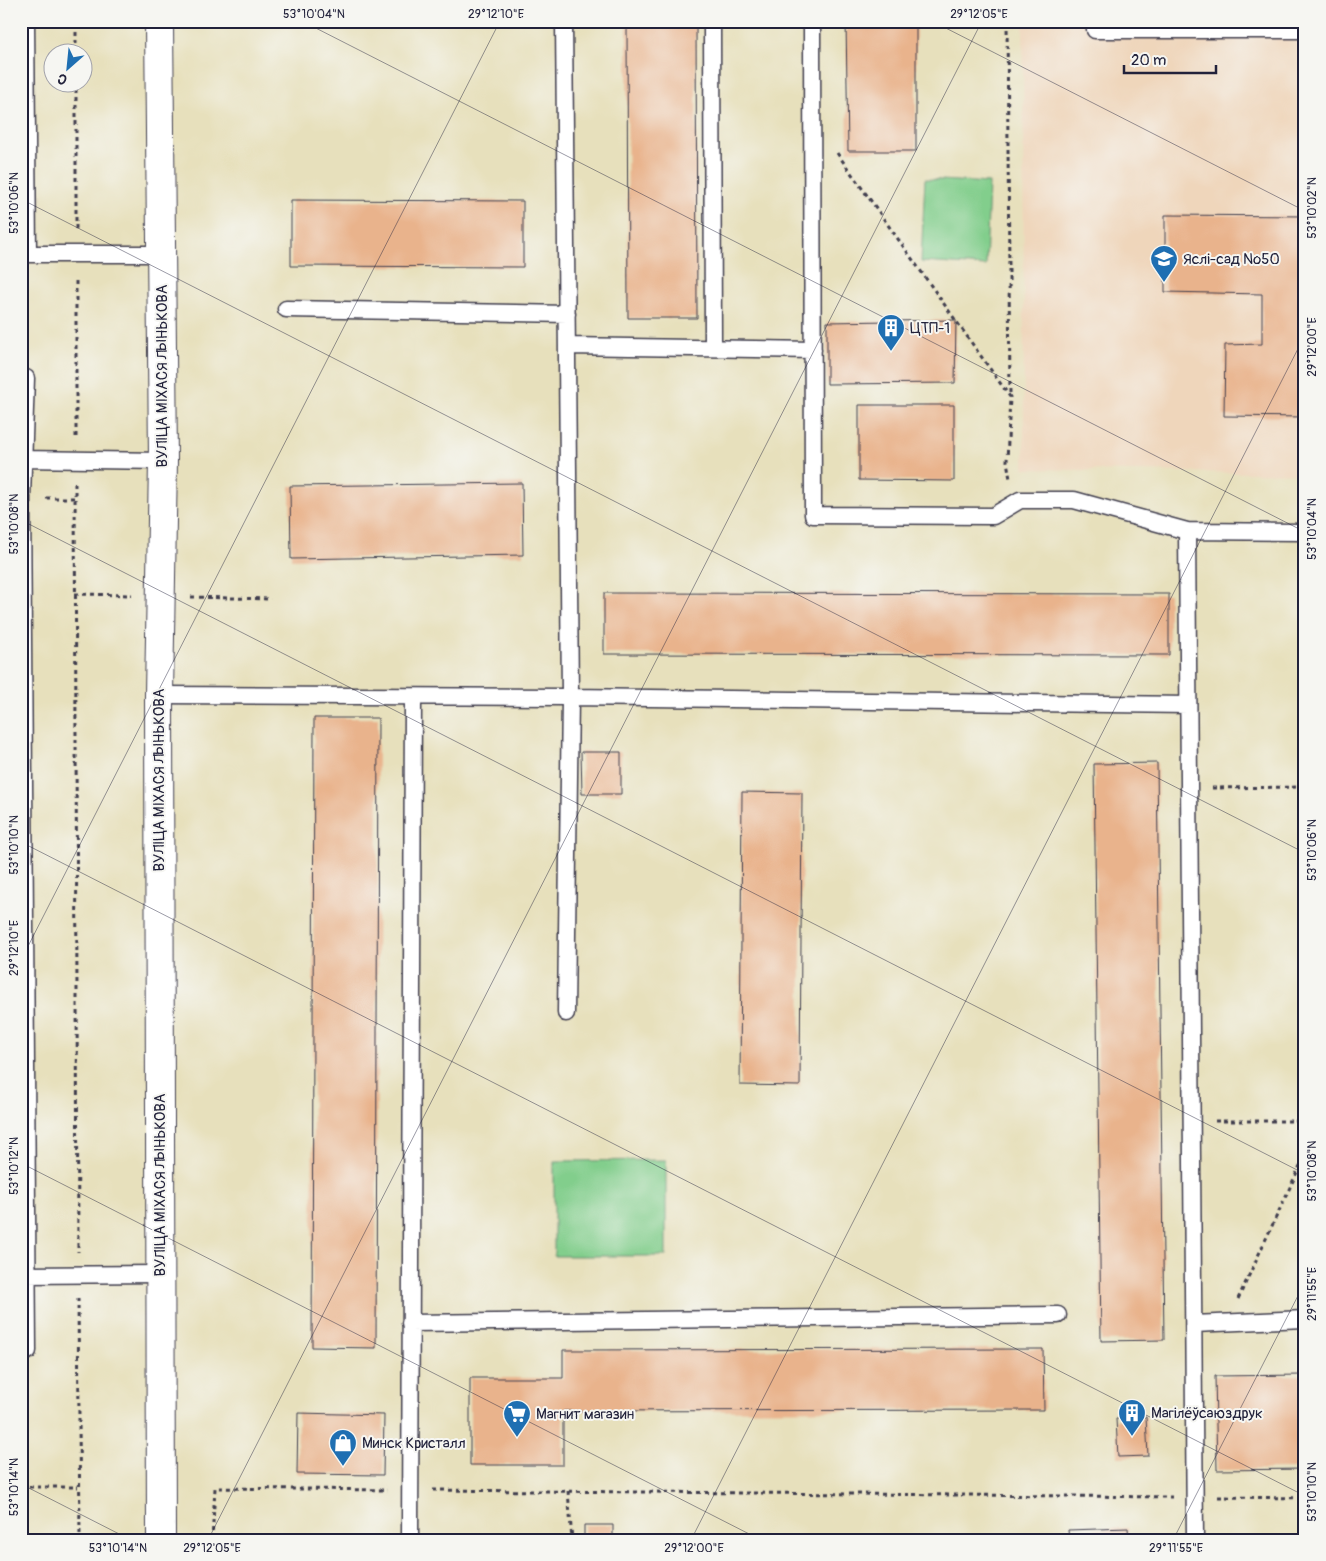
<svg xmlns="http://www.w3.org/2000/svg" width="1326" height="1561" font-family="Pangolin,sans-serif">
<rect width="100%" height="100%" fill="#f6f6f2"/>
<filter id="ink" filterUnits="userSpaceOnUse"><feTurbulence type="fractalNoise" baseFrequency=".02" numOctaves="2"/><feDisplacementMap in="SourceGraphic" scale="10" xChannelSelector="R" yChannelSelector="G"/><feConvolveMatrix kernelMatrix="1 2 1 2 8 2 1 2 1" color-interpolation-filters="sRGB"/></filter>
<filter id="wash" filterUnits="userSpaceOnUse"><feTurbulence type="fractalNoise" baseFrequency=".0096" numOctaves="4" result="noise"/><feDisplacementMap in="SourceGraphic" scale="20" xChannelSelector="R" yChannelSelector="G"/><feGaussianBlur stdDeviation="1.12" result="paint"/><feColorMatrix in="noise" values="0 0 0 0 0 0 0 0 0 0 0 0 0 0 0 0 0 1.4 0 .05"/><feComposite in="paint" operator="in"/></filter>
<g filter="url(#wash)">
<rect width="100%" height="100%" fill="#e7e0bc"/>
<path fill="#efd6bb" d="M1023,21H1305V474L1024,469Z"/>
<path fill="#82ce8c" stroke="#527864" d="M925,179L989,183L986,266L921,262Z
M666,1160V1256H554V1161Z"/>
<g id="blocks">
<path fill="#e9b38c" d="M627,21H696L697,318H628Z
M846,21H916V151H848Z
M291,200L523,201V267L291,266Z
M1165,215L1305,216V417L1224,416L1225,345L1262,344V294L1165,292Z
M956,320L955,383L827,384V322Z
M859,405H954V481L859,480Z
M522,483L523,555L291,559L290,486Z
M604,593L1169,594V655L604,654Z
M314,718H378L376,1348L312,1347Z
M581,752H621V794H582Z
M1157,763L1164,1340L1101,1341L1094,764Z
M742,792L802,793L800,1086L740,1085Z
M1043,1349L1044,1410L563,1411V1465H470V1378H563V1350Z
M1305,1375V1469L1217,1470L1215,1376Z
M298,1413L384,1415L383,1475L297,1474Z
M1146,1417L1148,1456L1118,1457L1116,1419Z
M584,1525H613V1540H584Z
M1128,1528L1129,1540H1069L1068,1530Z"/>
</g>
</g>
<g filter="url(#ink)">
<use href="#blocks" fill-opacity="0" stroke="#403e4e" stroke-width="1"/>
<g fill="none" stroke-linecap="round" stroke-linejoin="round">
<defs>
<path id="lane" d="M26,21L28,254
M712,21L713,347
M812,21L813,515L993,516L1020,500H1074L1187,531L1305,532
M1095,21V30H1305
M21,254H162
M286,309L567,314
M568,346L813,350
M21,378H26L22,497L28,1351H21
M21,459L163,461
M1187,531L1195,1540
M159,695L570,697L564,21
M566,1013L570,697L1188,705
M21,1275L160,1274
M410,1323L1058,1315
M1194,1324L1305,1319
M410,1540L413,697"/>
<path id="secondary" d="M159,21L163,461L159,695L161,1540"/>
</defs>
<use href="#lane" stroke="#403e4e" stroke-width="19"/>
<use href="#secondary" stroke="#403e4e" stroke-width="30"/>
<path stroke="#403e4e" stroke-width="3" stroke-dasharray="4 4" stroke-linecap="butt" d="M1007,21L1010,397
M76,52V21
M837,153L1010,397L1007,461L1010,479
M76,229V82
M76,437V278
M75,483L78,1252
M46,498H75
M75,594L132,595
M191,597L271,599
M1212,788L1305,787
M1215,1121H1305
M78,1298L80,1540
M1238,1299L1305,1155
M21,1487H78
M433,1490L1172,1497
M568,1491L572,1540
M1218,1497L1305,1498
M212,1540L215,1488L387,1490"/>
<use href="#lane" stroke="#fff" stroke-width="16"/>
<use href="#secondary" stroke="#fff" stroke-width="28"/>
</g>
</g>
<path fill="none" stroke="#22223b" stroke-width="1" stroke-opacity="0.45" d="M302,21L1305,532M932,21L1305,211M21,199L1305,853M21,520L1305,1174M21,842L1305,1496M21,960L500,21M21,1163L761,1540M21,1484L131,1540M208,1540L982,21M691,1540L1305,335M1173,1540L1305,1282"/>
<defs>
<symbol id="school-pin" viewBox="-11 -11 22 30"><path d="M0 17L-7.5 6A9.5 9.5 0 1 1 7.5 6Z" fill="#1f6fb2" stroke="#f6f6f2"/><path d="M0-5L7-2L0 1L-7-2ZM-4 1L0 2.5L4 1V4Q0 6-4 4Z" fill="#fff"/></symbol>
<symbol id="building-pin" viewBox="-11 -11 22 30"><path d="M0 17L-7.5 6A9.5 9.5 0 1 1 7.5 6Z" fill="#1f6fb2" stroke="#f6f6f2"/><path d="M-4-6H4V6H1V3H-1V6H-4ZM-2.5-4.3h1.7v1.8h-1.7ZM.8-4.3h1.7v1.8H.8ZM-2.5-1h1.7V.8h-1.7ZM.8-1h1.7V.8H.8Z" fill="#fff"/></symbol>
<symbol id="supermarket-pin" viewBox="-11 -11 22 30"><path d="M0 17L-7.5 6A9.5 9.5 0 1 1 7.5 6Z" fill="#1f6fb2" stroke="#f6f6f2"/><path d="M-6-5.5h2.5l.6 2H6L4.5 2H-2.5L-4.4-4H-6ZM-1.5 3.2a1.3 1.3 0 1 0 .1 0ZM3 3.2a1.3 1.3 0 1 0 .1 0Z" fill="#fff"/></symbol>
<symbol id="shop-pin" viewBox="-11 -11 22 30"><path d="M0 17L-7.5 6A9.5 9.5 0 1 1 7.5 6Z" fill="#1f6fb2" stroke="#f6f6f2"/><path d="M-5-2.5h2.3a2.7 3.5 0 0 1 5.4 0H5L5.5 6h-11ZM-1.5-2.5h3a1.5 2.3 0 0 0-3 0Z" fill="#fff"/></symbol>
</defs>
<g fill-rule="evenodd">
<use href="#school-pin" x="1148" y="243" width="32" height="43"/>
<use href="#building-pin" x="875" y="312" width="32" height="43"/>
<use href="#building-pin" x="1116" y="1397" width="32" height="43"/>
<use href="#supermarket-pin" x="501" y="1398" width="32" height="43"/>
<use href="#shop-pin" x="327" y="1427" width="32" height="43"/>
</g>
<g text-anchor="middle" stroke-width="4" stroke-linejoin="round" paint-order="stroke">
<g font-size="15" fill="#22223b" stroke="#f6f6f2" text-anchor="start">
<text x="1183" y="264">Яслі-сад №50</text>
<text x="910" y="333">ЦТП-1</text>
<text x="1151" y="1418">Магілёўсаюздрук</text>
<text x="536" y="1419">Магнит магазин</text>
<text x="362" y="1448">Минск Кристалл</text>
</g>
<g font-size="15" fill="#22223b" stroke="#f6f6f2">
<text transform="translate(162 376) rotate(-90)" y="5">ВУЛІЦА МІХАСЯ ЛЫНЬКОВА</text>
<text transform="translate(159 780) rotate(-90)" y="5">ВУЛІЦА МІХАСЯ ЛЫНЬКОВА</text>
<text transform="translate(160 1185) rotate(-90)" y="5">ВУЛІЦА МІХАСЯ ЛЫНЬКОВА</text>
</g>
</g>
<rect width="1326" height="1561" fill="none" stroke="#f6f6f2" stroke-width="55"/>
<g transform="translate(68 68) rotate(207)"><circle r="24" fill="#f6f6f2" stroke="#a1a1a9"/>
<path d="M0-4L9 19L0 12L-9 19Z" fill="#1f6fb2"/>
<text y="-8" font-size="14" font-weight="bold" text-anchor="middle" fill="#22223b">С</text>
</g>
<path d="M1124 65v8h92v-8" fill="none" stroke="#22223b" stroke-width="2.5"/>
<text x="1131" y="65" font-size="15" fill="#22223b" stroke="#f6f6f2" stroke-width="4" paint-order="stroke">20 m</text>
<rect x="28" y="28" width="1270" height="1506" fill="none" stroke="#22223b" stroke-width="2"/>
<g font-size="12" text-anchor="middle" fill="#22223b">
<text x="314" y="18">53°10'04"N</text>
<text x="496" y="18">29°12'10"E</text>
<text x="979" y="18">29°12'05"E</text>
<text transform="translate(14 203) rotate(-90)" y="4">53°10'06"N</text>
<text transform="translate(1312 208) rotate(-90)" y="4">53°10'02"N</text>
<text transform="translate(1312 347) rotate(-90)" y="4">29°12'00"E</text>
<text transform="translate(14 524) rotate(-90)" y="4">53°10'08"N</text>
<text transform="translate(1312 529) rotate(-90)" y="4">53°10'04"N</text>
<text transform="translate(14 845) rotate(-90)" y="4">53°10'10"N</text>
<text transform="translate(1312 850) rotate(-90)" y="4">53°10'06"N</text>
<text transform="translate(14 948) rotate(-90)" y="4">29°12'10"E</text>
<text transform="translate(14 1166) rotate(-90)" y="4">53°10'12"N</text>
<text transform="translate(1312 1171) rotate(-90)" y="4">53°10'08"N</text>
<text transform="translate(1312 1294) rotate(-90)" y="4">29°11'55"E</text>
<text transform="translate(14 1487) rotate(-90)" y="4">53°10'14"N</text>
<text transform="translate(1312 1492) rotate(-90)" y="4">53°10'10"N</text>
<text x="118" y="1552">53°10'14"N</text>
<text x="212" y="1552">29°12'05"E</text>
<text x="694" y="1552">29°12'00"E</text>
<text x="1176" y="1552">29°11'55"E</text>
</g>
</svg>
